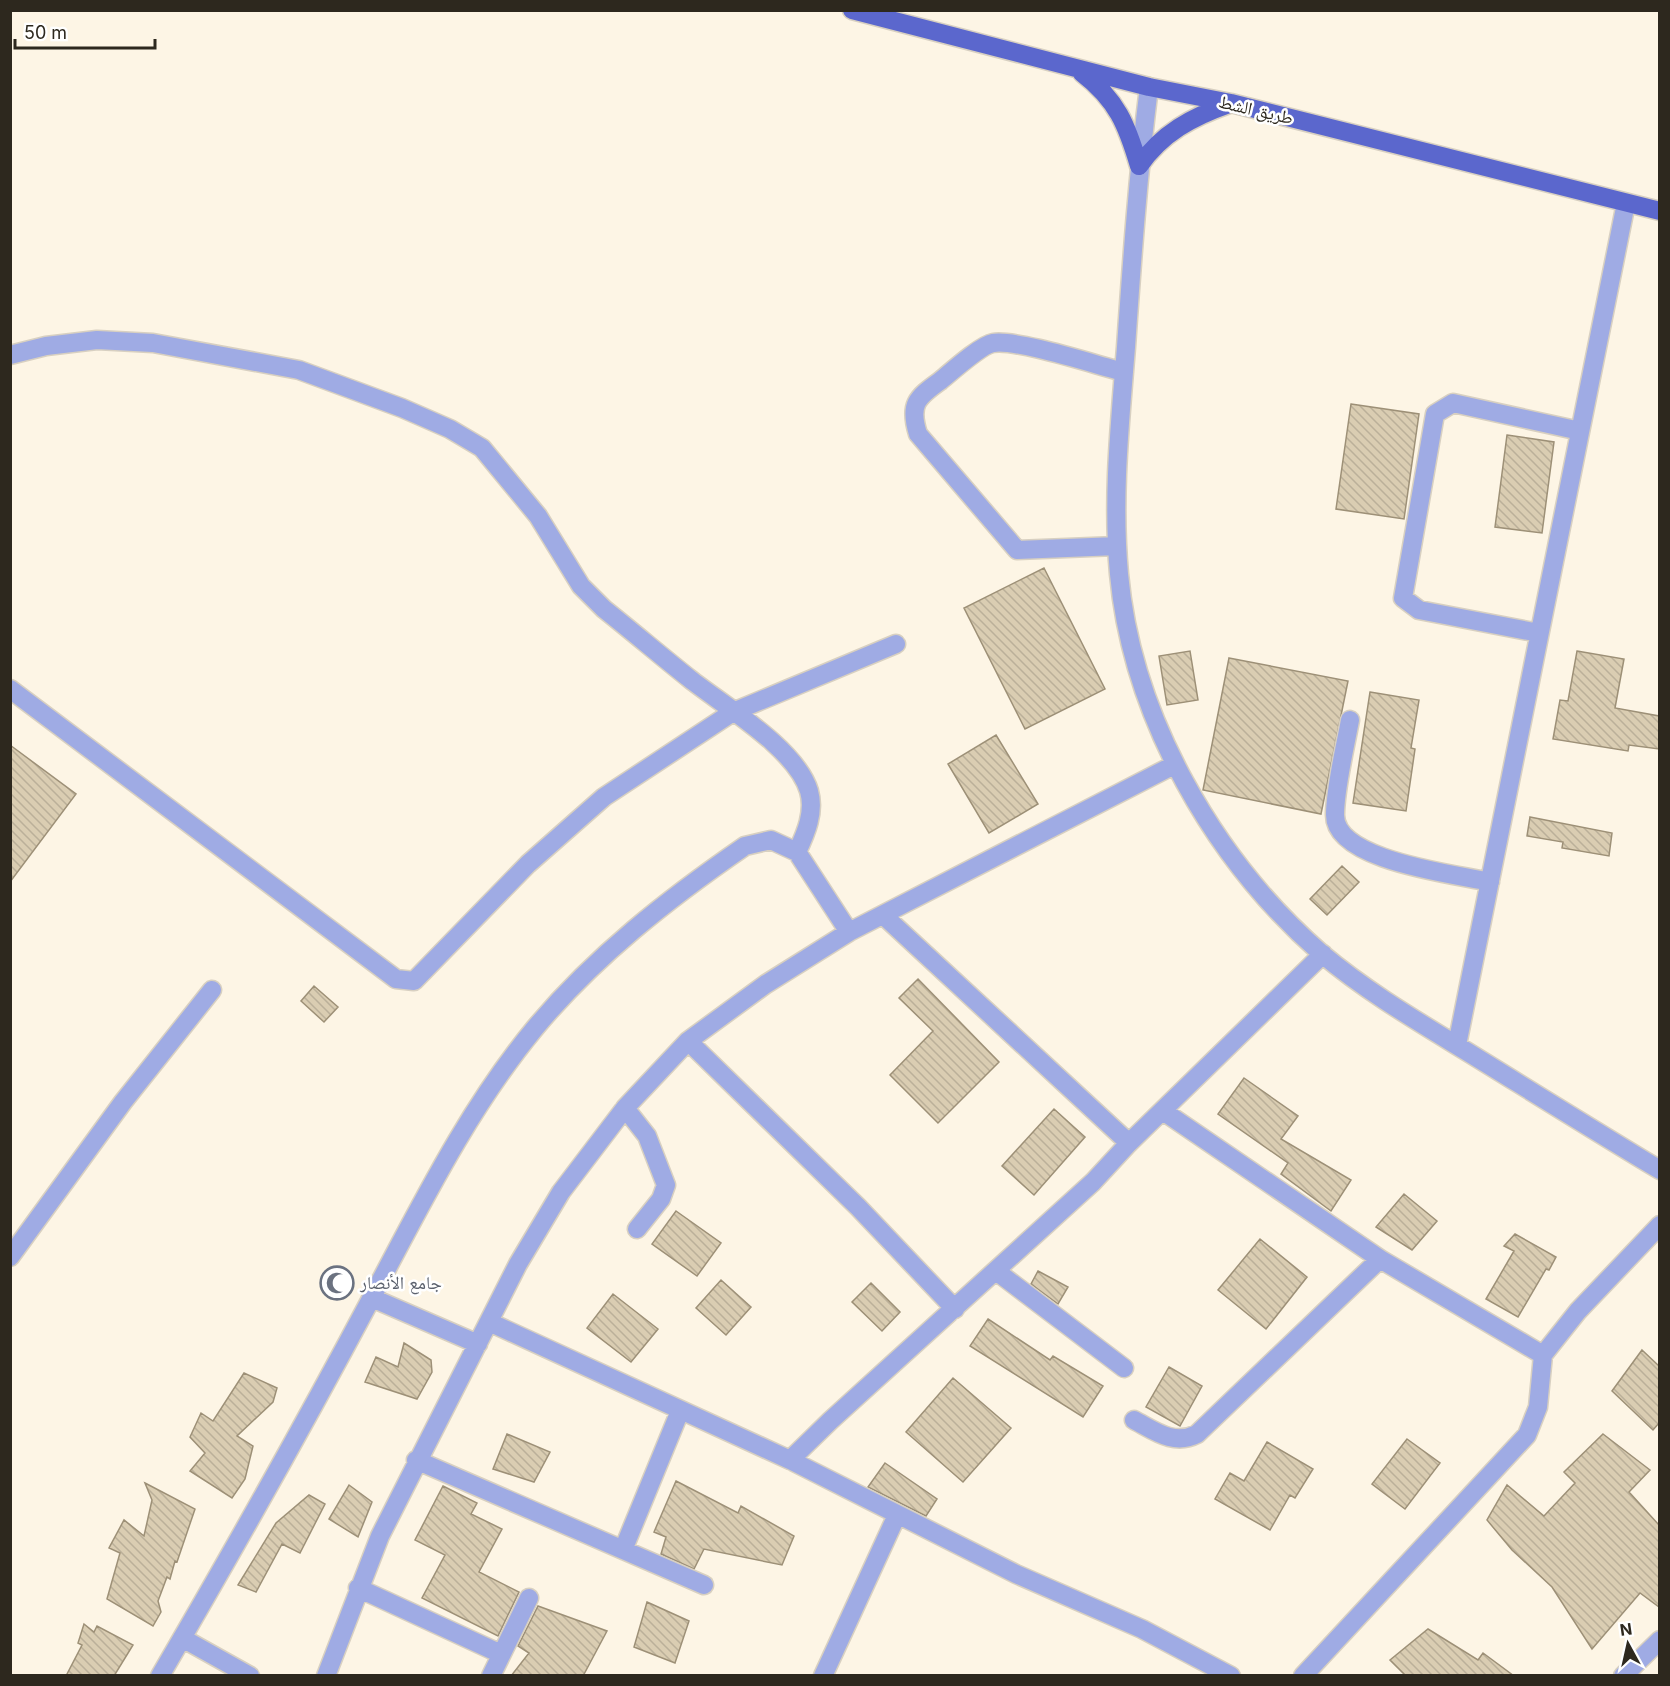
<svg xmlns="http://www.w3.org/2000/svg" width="1670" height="1686" font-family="Inter,'Noto Naskh Arabic',sans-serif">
<defs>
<pattern id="building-back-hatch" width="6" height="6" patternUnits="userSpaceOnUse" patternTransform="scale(1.5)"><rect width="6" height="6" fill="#dacdb2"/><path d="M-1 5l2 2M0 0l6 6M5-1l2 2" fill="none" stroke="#bbb099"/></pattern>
</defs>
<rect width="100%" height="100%" fill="#fdf5e5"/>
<path fill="url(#building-back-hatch)" stroke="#9d9077" stroke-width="1.5" d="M1351,404L1419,414L1404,519L1336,509Z
M1507,435L1554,442L1542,533L1495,527Z
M1044,568L1105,689L1025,729L964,608Z
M1190,651L1198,700L1167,705L1159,656Z
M1577,651L1624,659L1615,708L1659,716V749L1629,745L1628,751L1553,739L1560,700L1568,701Z
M1229,658L1348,681L1321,814L1203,790Z
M1370,692L1419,700L1411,748L1415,749L1406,811L1353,803Z
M996,735L1038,804L989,833L948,764Z
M10,745L76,794L10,882Z
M1530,817L1612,833L1609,856L1562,848L1563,842L1527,836Z
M1342,866L1359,882L1327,915L1310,899Z
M918,979L999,1062L938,1123L890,1075L933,1031L899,998Z
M314,986L338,1007L324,1022L301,1001Z
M1244,1078L1298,1116L1281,1139L1351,1180L1331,1211L1281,1174L1288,1163L1218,1114Z
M1054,1109L1085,1137L1034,1195L1002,1166Z
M1404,1194L1437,1221L1412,1250L1376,1227Z
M676,1211L721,1243L697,1276L652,1244Z
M1515,1234L1556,1257L1549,1270L1546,1269L1518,1317L1486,1299L1514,1251L1504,1246Z
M1260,1239L1307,1277L1266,1329L1218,1290Z
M1038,1271L1068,1287L1058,1304L1031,1284Z
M721,1280L751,1307L726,1335L696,1308Z
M871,1283L900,1312L882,1331L852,1302Z
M613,1294L658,1329L631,1362L587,1328Z
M988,1319L1050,1360L1053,1356L1103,1386L1083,1417L970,1346Z
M404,1343L431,1360L432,1372L417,1399L365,1382L376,1357L398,1367Z
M1642,1350L1659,1366V1423L1653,1430L1612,1391Z
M1169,1367L1202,1386L1180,1426L1146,1407Z
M244,1373L277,1388L273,1402L237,1436L253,1446L245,1479L232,1498L190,1471L205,1453L190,1437L201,1413L213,1421Z
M953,1378L1011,1428L963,1482L906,1432Z
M507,1434L550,1452L534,1482L493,1469Z
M1603,1434L1650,1470L1629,1492L1659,1525V1607L1640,1593L1592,1649L1552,1587L1512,1550L1487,1520L1507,1485L1544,1516L1575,1483L1564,1472Z
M1407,1439L1440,1463L1405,1509L1372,1484Z
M1267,1442L1313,1469L1295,1498L1290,1495L1270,1530L1215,1499L1230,1473L1244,1481Z
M885,1463L937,1499L926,1516L868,1487Z
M676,1481L738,1513L741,1506L794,1536L782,1565L704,1549L694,1569L661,1554L666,1537L654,1532Z
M145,1483L195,1509L177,1562L175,1561L170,1579L167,1577L158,1601L161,1612L153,1626L107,1599L120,1553L109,1548L124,1520L144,1536L152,1500Z
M349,1485L372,1502L358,1537L329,1519Z
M443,1486L477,1503L471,1514L502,1529L479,1572L519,1592L498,1636L422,1598L445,1555L415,1540Z
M309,1495L325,1504L300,1553L282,1544L256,1592L238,1585L276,1523Z
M647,1602L689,1621L675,1663L634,1647Z
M538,1606L607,1631L583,1676H511L529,1653L518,1646Z
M84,1624L94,1632L97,1626L133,1645L114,1676H66L82,1645L78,1643Z
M1428,1629L1478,1660L1483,1653L1514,1676H1406L1390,1660Z"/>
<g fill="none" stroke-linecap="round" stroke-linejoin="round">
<defs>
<path id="minor" d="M1149,87C1138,174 1132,260 1126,347C1120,423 1112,497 1119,574C1132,717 1214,860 1322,954C1366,991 1417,1021 1466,1051C1531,1091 1595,1131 1660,1170
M10,355L46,346L97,340L153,343L299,370L402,408L450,429L482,448L538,516L581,586L604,609C633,632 661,656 690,679C724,706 796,748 809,791C815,812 806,833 797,852
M1117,546L1017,550L918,434C909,405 916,398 940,381C951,372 981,345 993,343C1017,339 1096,365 1124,372
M1539,633L1419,610L1403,598L1435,414L1453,403L1580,431
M10,689L396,979L414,981L528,864L604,797L733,712L896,644
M1350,720C1345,748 1335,788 1335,815C1335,861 1455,874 1490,882
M883,915L1129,1143
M688,1041L858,1207L955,1309
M1457,1045L1626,203
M625,1108L647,1136L666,1185L661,1199L637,1229
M1163,1111L1380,1259
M10,1257L123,1102L212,990
M996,1271L1124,1368
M372,1298L478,1344
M489,1322L790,1460L1016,1574L1142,1629L1231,1676
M1134,1420C1155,1431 1174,1446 1197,1434L1380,1259L1543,1355
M416,1460L704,1585
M790,1460L830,1421L1093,1182L1129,1143L1323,954
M623,1550L680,1411
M358,1588L501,1654
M182,1638L250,1676
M160,1676C233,1551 304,1425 372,1297C421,1205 468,1109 535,1028C595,956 668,899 745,846L771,840L797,852L849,932
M326,1676L380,1536L518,1264L561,1192L625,1108L688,1041L766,984L849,932L1174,765
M491,1676L529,1598
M823,1676L897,1515
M1303,1676L1527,1435L1538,1407L1543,1355L1578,1311L1660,1225
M1623,1676L1660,1640"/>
<path id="major" d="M852,10L1149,87L1231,103L1660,211
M1082,73C1117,100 1127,125 1139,166
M1139,166C1162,133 1192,117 1229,104"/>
</defs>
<use href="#minor" stroke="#d8d0c1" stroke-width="21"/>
<use href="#major" stroke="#d8d0c1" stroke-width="21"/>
<use href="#minor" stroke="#9fabe4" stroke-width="18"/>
<use href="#major" stroke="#5b67cd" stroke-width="18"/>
</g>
<defs>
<symbol id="mosque-ring" viewBox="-11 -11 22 22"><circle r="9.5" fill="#fff" stroke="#6b7280" stroke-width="1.5"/><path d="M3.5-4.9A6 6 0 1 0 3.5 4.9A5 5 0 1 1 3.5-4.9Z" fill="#6b7280"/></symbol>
</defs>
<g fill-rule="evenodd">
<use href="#mosque-ring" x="318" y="1264" width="38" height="38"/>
</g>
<g text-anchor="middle" stroke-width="5" stroke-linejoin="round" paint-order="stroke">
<g font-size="18" fill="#2d281e" stroke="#fff">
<text transform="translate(1256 110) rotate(13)" y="6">طريق الشط</text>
</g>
<g font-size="18" fill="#5b616d" stroke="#fff" text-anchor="start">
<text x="360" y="1289">جامع الأنصار</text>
</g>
</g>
<rect width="1670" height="1686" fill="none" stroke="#2d281e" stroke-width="24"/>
<g transform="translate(1628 1644) rotate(352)" stroke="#ffffff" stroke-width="4.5" paint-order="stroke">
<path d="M0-4.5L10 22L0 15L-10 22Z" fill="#2d281e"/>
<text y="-9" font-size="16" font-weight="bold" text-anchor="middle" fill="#2d281e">N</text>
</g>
<path d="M15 39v9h140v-9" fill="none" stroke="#2d281e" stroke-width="3"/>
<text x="24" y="39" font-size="18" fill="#2d281e" stroke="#ffffff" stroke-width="4.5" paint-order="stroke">50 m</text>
</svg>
